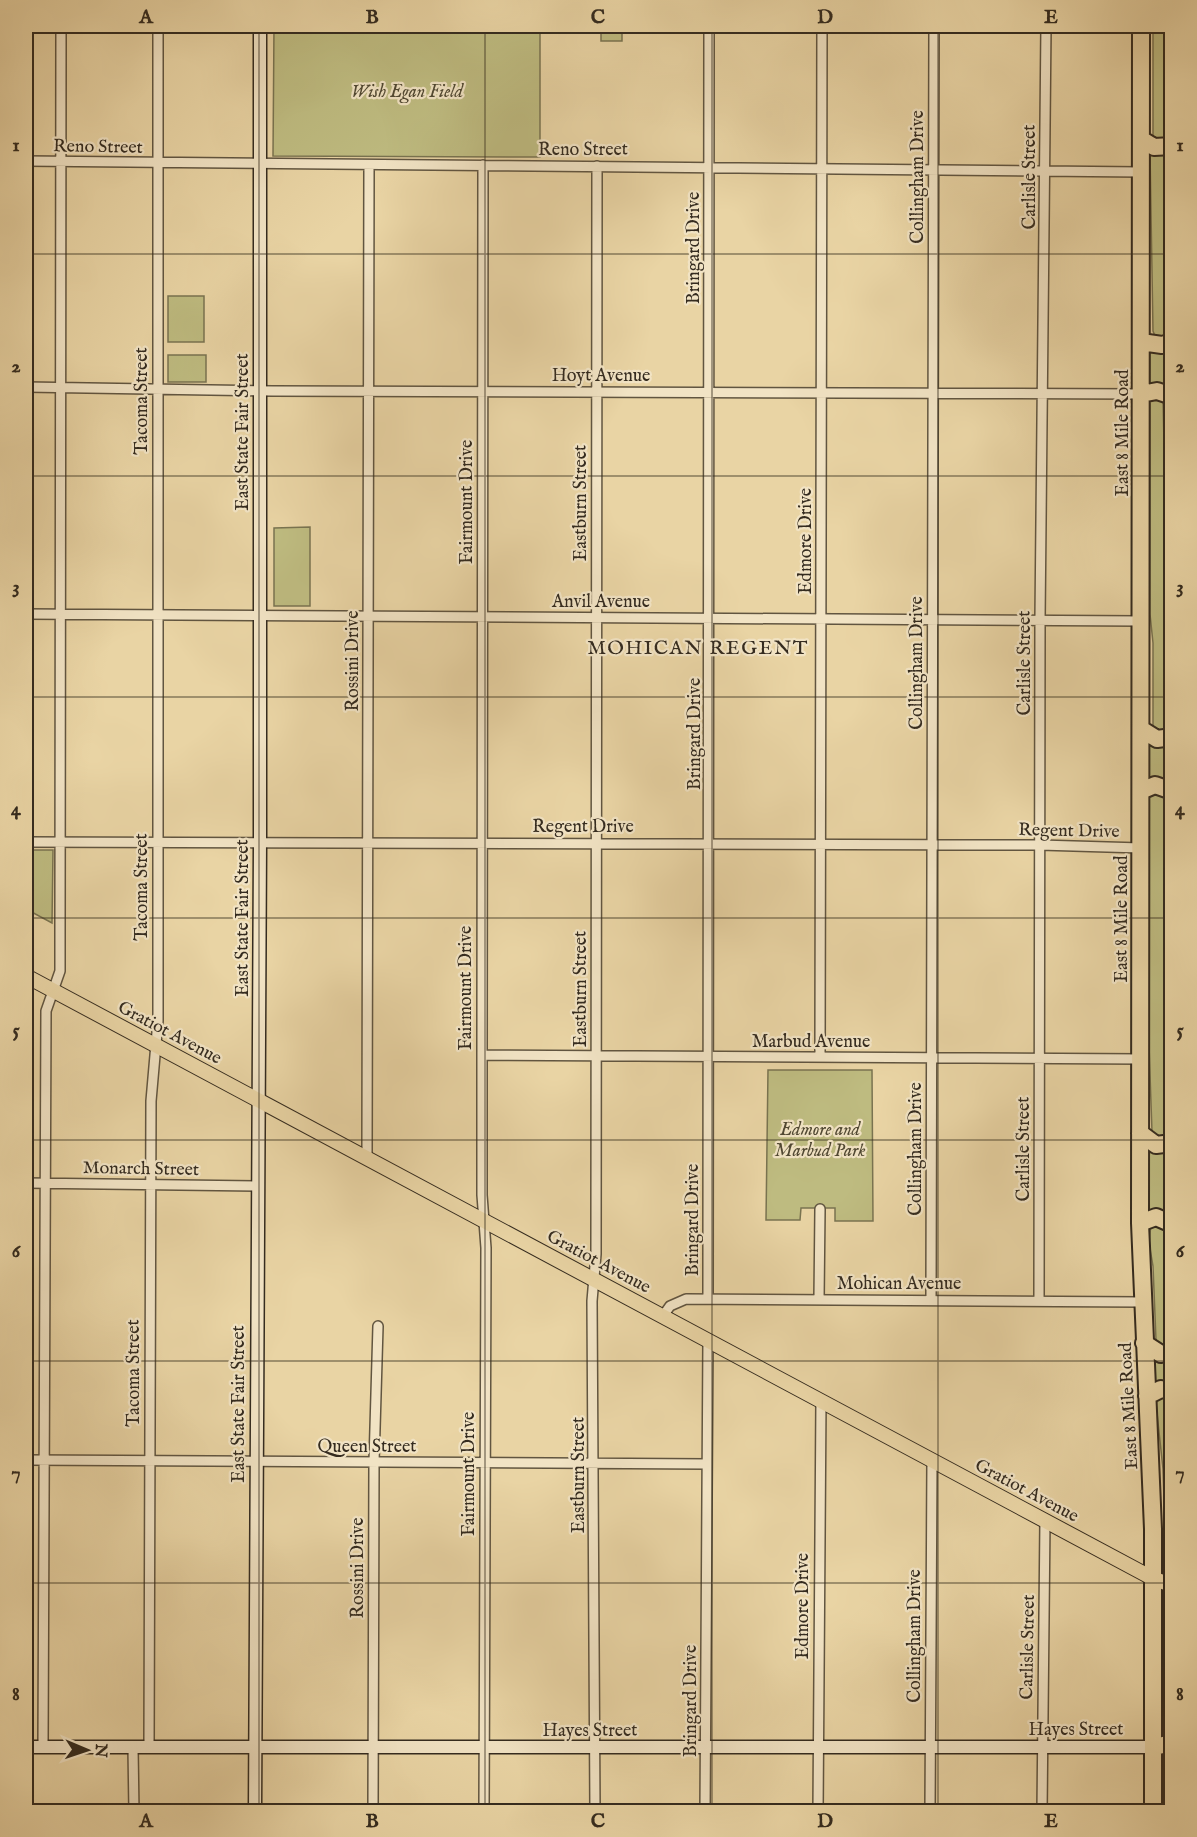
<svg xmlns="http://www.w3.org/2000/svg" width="1197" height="1837" font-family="'IM FELL English',serif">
<rect width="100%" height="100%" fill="#e9d4a4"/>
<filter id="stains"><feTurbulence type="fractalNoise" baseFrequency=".00333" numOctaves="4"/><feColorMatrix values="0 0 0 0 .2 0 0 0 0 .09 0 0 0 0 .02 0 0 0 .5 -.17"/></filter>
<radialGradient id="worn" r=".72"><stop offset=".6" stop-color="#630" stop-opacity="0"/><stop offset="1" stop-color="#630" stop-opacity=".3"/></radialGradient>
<path fill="#bebb80" stroke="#797350" stroke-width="1.5" d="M274,26H540V157L273,156Z
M601,26H622V41H601Z
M1153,26H1169V134L1164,142L1154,138L1153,135Z
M1150,152L1169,154V329L1166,337L1155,336L1153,331Z
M168,296H204V342H168Z
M1150,349L1169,350L1168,387L1150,384Z
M168,355H206V382H168Z
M1163,398L1165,489L1169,515L1168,725L1163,733L1153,729V643L1150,614V402L1151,399Z
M310,527V606H274V528Z
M1149,743L1168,745V781L1149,779Z
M1152,792L1164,794L1165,798V885L1169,908L1168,1129L1163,1139L1154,1136L1152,1132L1149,1045V798Z
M26,850H53L52,923L26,909Z
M768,1070H872L873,1221H835V1208H801L800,1220H766Z
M1149,1149L1168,1151V1212L1149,1211Z
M1151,1224L1165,1229L1166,1298L1171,1339L1167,1348L1156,1344V1340L1153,1266L1149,1243Z
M1154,1357L1171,1359V1384L1154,1383Z
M1158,1396L1171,1400V1564L1166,1561L1163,1469L1156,1404Z
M1163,1612L1172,1618V1736H1166Z
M1171,1748V1811L1165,1812L1166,1754Z"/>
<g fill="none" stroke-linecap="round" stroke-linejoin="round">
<defs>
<path id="street" d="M26,161L1141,172
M483,165L482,1055V1195L486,1248L484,1812
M26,387L273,391L1141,394
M26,614L1141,621
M26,842L1040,845L1141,848
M482,1055L1141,1059
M820,1057L822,26
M367,1158L369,165
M26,1183L257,1186
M708,1299L709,26
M819,1299L820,1209
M931,1300L934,26
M1039,1300L1040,620L1046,26
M663,1316L670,1306L686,1299L1142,1302
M26,1460L707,1464
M43,1747L46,1011L60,971V931L61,26
M133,1748L134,1812
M149,1748L151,1101L158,1021V26
M373,1812L374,1462L378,1326
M595,1812L592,1301L596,1254L597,166
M705,1812L708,1339
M818,1812L821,1400
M930,1812L932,1460
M1042,1812L1045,1520"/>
<path id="secondary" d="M26,1747H1154
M255,1812L260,843V26"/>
<path id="primary" d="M26,976L1154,1579L1172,1585"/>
<path id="highway" d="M1141,26L1140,1223L1153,1529V1812
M1141,139L1154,147L1172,146
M1141,342L1162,345L1172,342
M1141,394L1157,391L1172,396
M1141,729L1157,739L1172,737
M1141,791L1155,785L1172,791
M1140,1133L1156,1145L1172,1143
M1140,1223L1156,1217L1172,1224
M1144,1343L1161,1354L1172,1352
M1147,1396L1161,1389L1172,1391
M1154,1747L1172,1743"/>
</defs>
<use href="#street" stroke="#615540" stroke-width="12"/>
<use href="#secondary" stroke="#342b1f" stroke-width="15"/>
<use href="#primary" stroke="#342b1f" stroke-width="16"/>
<use href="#highway" stroke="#342b1f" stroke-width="20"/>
<use href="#street" stroke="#f1e3c4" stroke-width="9"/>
<use href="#secondary" stroke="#f1e3c4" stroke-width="12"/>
<use href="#primary" stroke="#e9d4a4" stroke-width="14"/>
<use href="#highway" stroke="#e9d4a4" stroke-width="16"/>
</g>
<path fill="none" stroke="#342b1f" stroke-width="1.5" stroke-opacity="0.55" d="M259,26V1812M485,26V1812M712,26V1812M938,26V1812M26,254H1172M26,476H1172M26,697H1172M26,918H1172M26,1140H1172M26,1361H1172M26,1583H1172"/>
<g text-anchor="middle" stroke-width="4.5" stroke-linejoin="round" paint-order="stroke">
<g font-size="18" font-style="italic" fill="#504832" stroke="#f1e3c4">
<text x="407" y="97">Wish Egan Field</text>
<text x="820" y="1135">Edmore and<tspan x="820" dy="21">Marbud Park</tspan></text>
</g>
<g font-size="18" fill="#342b1f" stroke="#f1e3c4">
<text transform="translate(98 146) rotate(1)" y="6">Reno Street</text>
<text x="583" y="155">Reno Street</text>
<text transform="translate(917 177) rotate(-90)" y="6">Collingham Drive</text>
<text transform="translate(1029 177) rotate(-90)" y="6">Carlisle Street</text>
<text transform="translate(693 248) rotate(-90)" y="6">Bringard Drive</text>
<text x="601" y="381">Hoyt Avenue</text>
<text transform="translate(141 401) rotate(-90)" y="6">Tacoma Street</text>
<text transform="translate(242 432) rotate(-90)" y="6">East State Fair Street</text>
<text transform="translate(1122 433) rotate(-90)" y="6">East 8 Mile Road</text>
<text transform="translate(466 502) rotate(-90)" y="6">Fairmount Drive</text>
<text transform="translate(580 503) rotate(-90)" y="6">Eastburn Street</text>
<text transform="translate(805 541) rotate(-90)" y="6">Edmore Drive</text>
<text x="601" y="607">Anvil Avenue</text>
<text transform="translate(352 661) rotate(-90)" y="6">Rossini Drive</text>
<text transform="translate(916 663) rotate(-90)" y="6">Collingham Drive</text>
<text transform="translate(1024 663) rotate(-90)" y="6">Carlisle Street</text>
<text transform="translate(694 734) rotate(-90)" y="6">Bringard Drive</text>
<text x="583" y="832">Regent Drive</text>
<text transform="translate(1069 830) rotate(1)" y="6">Regent Drive</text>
<text transform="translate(141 887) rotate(-90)" y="6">Tacoma Street</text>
<text transform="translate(242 918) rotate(-90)" y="6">East State Fair Street</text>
<text transform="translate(1121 919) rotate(-90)" y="6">East 8 Mile Road</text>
<text transform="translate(465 988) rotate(-90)" y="6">Fairmount Drive</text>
<text transform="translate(580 989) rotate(-90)" y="6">Eastburn Street</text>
<text transform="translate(170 1032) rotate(28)" y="6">Gratiot Avenue</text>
<text x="811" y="1047">Marbud Avenue</text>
<text transform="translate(915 1149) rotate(-90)" y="6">Collingham Drive</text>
<text transform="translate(1023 1149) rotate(-90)" y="6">Carlisle Street</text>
<text transform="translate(141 1168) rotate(1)" y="6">Monarch Street</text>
<text transform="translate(692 1220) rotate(-90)" y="6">Bringard Drive</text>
<text transform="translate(599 1261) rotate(28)" y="6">Gratiot Avenue</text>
<text x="899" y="1289">Mohican Avenue</text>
<text transform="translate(133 1373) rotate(-90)" y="6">Tacoma Street</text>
<text transform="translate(238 1404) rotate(-90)" y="6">East State Fair Street</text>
<text transform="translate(1128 1406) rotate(-93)" y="6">East 8 Mile Road</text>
<text x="367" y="1452">Queen Street</text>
<text transform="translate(468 1474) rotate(-90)" y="6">Fairmount Drive</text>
<text transform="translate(578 1475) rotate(-90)" y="6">Eastburn Street</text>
<text transform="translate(1027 1490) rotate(28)" y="6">Gratiot Avenue</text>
<text transform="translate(357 1568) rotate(-90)" y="6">Rossini Drive</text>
<text transform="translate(802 1606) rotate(-90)" y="6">Edmore Drive</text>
<text transform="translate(914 1636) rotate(-90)" y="6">Collingham Drive</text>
<text transform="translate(1027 1647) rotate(-89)" y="6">Carlisle Street</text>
<text transform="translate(690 1701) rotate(-90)" y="6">Bringard Drive</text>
<text x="1076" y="1735">Hayes Street</text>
<text x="590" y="1736">Hayes Street</text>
</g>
<g font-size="20" letter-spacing="1.5" fill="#342b1f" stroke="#f1e3c4">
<text x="698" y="654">MOHICAN REGENT</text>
</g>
</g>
<rect width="1197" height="1837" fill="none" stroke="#e9d4a4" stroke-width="66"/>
<g transform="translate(87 1750) rotate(92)" stroke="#f1e3c4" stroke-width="4.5" paint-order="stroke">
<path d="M0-4.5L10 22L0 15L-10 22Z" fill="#342b1f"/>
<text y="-9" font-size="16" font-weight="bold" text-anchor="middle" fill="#342b1f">N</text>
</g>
<rect x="33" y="33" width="1131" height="1771" fill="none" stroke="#342b1f" stroke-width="2"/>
<g font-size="20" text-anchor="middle" font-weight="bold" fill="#342b1f">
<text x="146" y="23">A</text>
<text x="372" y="23">B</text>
<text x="598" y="23">C</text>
<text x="825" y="23">D</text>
<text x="1051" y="23">E</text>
<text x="16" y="151">1</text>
<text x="1180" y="151">1</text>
<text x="16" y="372">2</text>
<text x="1180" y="372">2</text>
<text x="16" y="593">3</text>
<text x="1180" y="593">3</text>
<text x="16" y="815">4</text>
<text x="1180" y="815">4</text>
<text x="16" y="1036">5</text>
<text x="1180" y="1036">5</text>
<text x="16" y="1257">6</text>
<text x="1180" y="1257">6</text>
<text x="16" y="1479">7</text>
<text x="1180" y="1479">7</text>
<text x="16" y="1700">8</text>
<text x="1180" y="1700">8</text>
<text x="146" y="1827">A</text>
<text x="372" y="1827">B</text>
<text x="598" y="1827">C</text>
<text x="825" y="1827">D</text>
<text x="1051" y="1827">E</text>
</g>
<rect width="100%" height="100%" filter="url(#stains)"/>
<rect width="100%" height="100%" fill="url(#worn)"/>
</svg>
